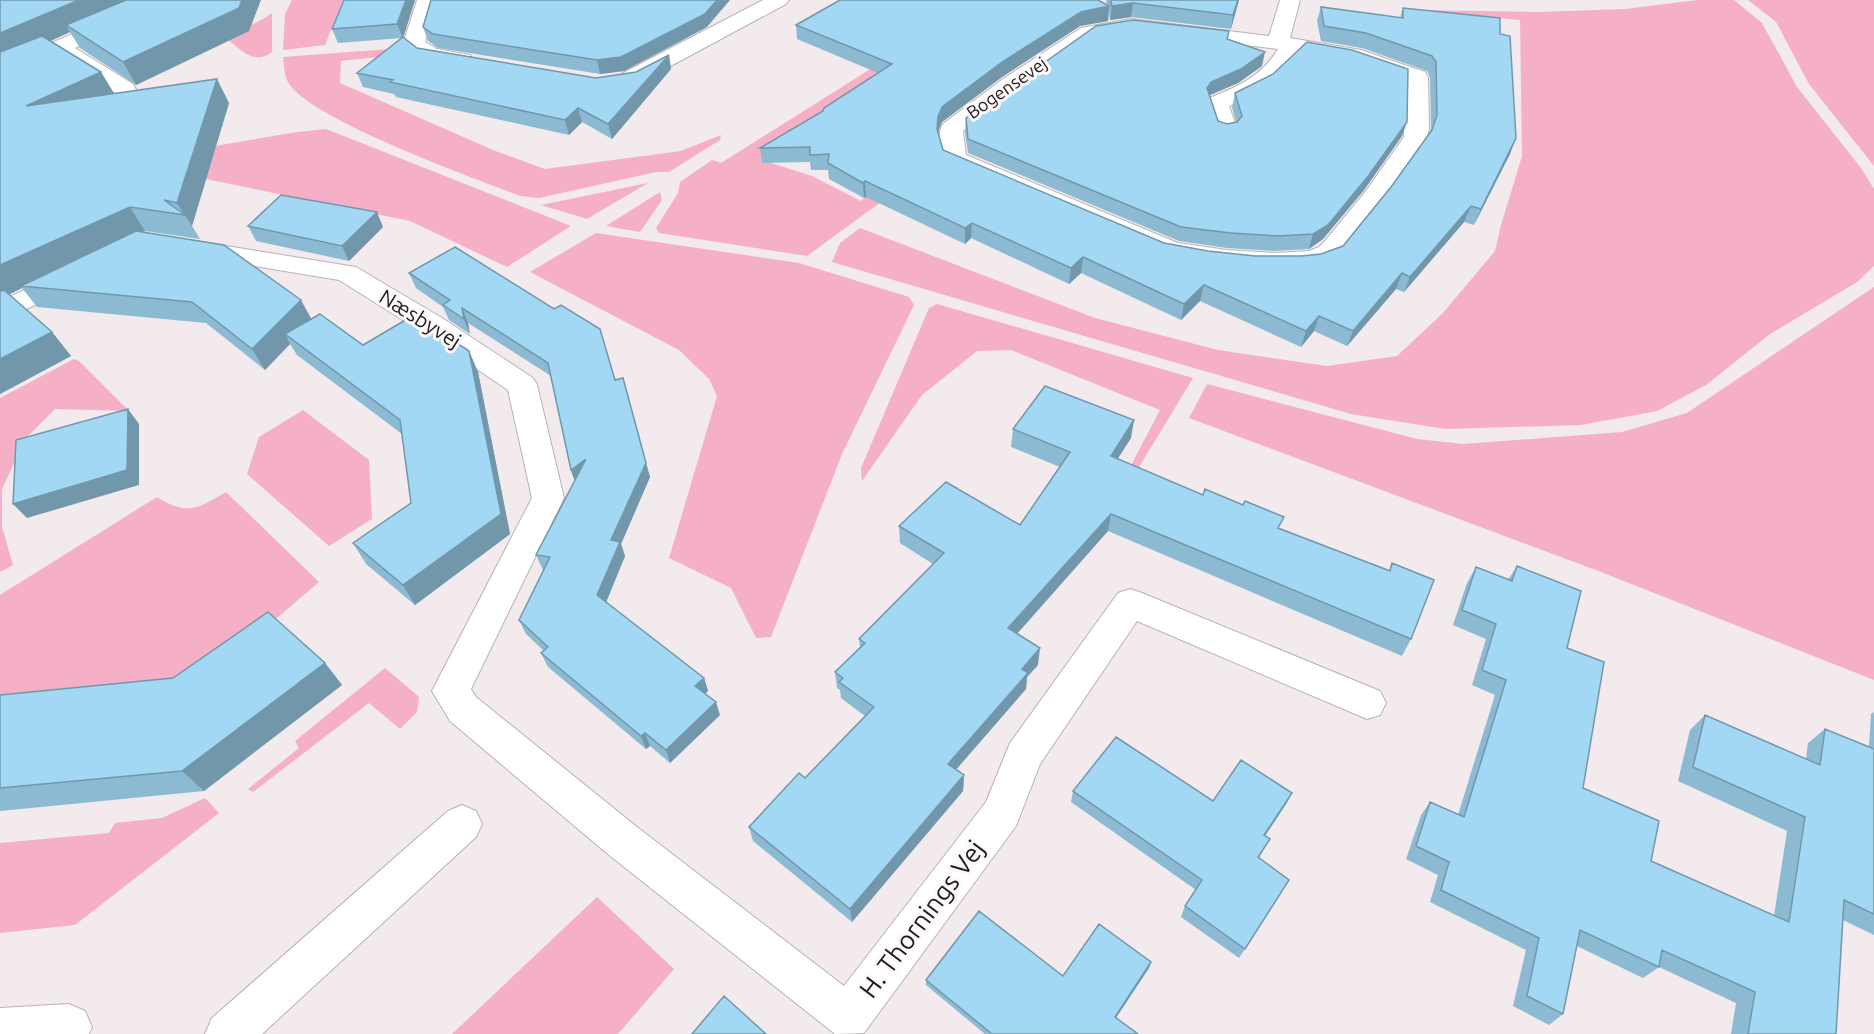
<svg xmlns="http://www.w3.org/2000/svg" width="1874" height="1034" font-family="Ubuntu,sans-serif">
<rect width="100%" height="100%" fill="#f2eaec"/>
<path fill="#f5b0c6" d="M292,0H343L325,45L283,50L285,14Z
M1698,0H1734L1762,23L1797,87L1861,168L1874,189V266L1857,282L1770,334L1706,385L1657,411L1581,425L1445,429L1351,414L832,262L840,243L860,228L1095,318L1218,350L1327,366L1397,356L1443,313L1495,251L1501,225L1522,156L1520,20L1418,10L1537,12L1625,9Z
M1748,0H1874V166L1809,84L1776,22Z
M272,13V52C254,66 240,49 226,38C241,27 258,24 272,13Z
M403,48L404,54L341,61L340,83L493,150L545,169L681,151L721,135L720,140L669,172H656L539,198L520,196C477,179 302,117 287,80C284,74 284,64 283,57Z
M904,48L918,54L765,161L812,176L859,200L858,202L934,155L933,164L807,256L659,233L656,228L678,193L680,182L712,160L721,163Z
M326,129L571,226L507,267L410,221L196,177L151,157L297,132Z
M648,183L587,219L541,205Z
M660,192L662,200L640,232L606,226Z
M596,233L799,263L909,297L914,305L842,454L771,637L756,638L731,588L669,558L717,396L709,379L679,350L530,272Z
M1874,287V680L1601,572L1189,418L1207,384L1417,439L1463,444L1622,432L1687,413Z
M937,304L1193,378L1133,477L1127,473L1160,410L1011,350L977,351L922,395L862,481L861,468L929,308Z
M74,359L79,361L129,411L55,409L26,438L2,489V527L13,565L0,572V398Z
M303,410L369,460L372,519L329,546L247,474L259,437Z
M226,492L319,582L278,617L172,695L0,713V595L157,497C187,516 197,509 226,492Z
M385,668L419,697L417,712L400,729L369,703L253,792L248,789L299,748L295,741Z
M205,798L219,813L75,925L0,933V843L109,833L115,823L162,818Z
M597,897L674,969L618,1034H452Z"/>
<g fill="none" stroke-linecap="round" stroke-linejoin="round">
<defs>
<path id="minor" d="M151,0H178L175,4L75,48L133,84L136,89L133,94L125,96L117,94L57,56L0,80V65Z
M417,0H437L425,42L437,49L470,55L473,60L470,65C450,70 415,62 403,44Z
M763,0H789L786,4L639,83L631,85L623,83L620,78L623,73Z
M1280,0H1300L1290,38L1361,50L1425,72L1428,77L1429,130L1424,144L1384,201L1344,252L1337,259L1315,267L1296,269H1251L1205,264L1162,256L945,164C939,155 937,133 943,124L1003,79L1081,28L1131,19L1269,36ZM1131,31L1278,49C1262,76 1237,87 1209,98L1206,103L1217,134L1225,136L1233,134L1237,129L1229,106C1259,95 1282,81 1298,53L1349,61L1406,81L1404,137L1366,191L1325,241L1319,247L1309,251L1274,253L1227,250L1178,243L966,155L963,131L1019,89L1094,37Z
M195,241L356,267L442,318L533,378L537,385L564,498L471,689L476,697L637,827L844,986L986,802L1010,743L1118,593L1130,589L1142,593L1380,691L1386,703L1380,715L1367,719L1137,621L1040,764L1016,826L864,1033L835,1034L609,855L450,721L432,691L532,498L508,390L422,332L339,280L186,255L182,249L186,243Z
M71,269L81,272L85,278L81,284L0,321V301Z
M462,805L476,811L482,824L476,837L262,1034H205L212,1018L448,811Z
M69,1004L85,1011L92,1027L89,1034H0V1008Z"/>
</defs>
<use href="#minor" stroke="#b9b2b4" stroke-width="2"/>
<use href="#minor" fill="#fff" fill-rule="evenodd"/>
</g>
<path fill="#8cbad2" d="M0,0L249,31L136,85L80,48L70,32L51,41L101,72L114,94L229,103L192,226L200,239L145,231L142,232L363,345L469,351L478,372L510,534L415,605L366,564L353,543L411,503L402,434L297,355L290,344L265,370L206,323L37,307L22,288L9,294L52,332L71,356L0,394Z
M415,0L403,38L417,48L596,78L636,72L669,55L671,69L612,139L582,122L569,135L396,97L394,94L363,87L357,73L402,38L338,43L332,29Z
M1106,0H1239L1231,29L1131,17L1110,20L1109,12L1108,21L1080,26L1002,77L942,122L938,132L943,150L1164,243L1208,251L1255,256H1301L1321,254L1343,246L1391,187L1431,130L1430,77L1427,71L1362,48L1321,41L1317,21L1321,7L1400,18L1403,8L1500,34L1510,154L1474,225L1464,222L1404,292L1396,289L1347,346L1314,331L1301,347L1200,301L1181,320L1081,273L1069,284L971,238L965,244L866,197L864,198L829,179L828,170H811L810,162L762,163L760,148L823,111L878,73L797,39L796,25L1107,5Z
M423,27H707L624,71L600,74L438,48L428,41Z
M1227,39L1262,66L1238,83L1209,95L1218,121L1227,124L1236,122L1232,107L1235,93L1402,136L1364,190L1323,239L1309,249L1274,251L1227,248L1179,241L968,153L965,132L966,118Z
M248,226L383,227L349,261L256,241Z
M409,273L615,380L650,477L621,544L625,556L606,602L704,678L708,691L705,693L720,715L670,763L650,746L646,749L548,667L541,653L544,651L526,634L519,620L544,570H543L536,555L575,481L571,470L551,376L468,323L470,334L449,320L443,307L416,288Z
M1013,429L1131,438L1117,459L1280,529L1389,570L1392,563L1411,639L1402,656L1108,531L1017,634L1038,665L1027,677L1026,689L956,769L964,775L963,791L852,922L753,841L749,827L805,778L865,716L841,698L840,690L837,688L835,672L860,647L859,639L933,564L900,543L899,526L1020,525L1060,467L1011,447Z
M1517,566L1567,648L1583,788L1651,861L1774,916L1787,831L1678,781L1690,730L1705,715L1806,759L1808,743L1825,729L1869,746L1871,714L1874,712V935L1843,920L1836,1034H1731L1736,1003L1659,967L1643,978L1577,946L1563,1014L1549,1025L1513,1006L1526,950L1430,902L1438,875L1406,859L1421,815L1430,802L1458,815L1495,695L1472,685L1486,639L1453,625L1467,583L1476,567L1508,580Z
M325,663L342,685L204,791L0,811V695Z
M1073,791L1213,801L1292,793L1286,804L1265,836L1270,839L1259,858L1289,880L1239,958L1181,917L1185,906L1196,890L1071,802Z
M1151,962L1149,968L1116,1018L1138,1034H985L926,985V980L1063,976Z"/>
<path fill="#7297ab" d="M79,0H145L66,25L70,32L0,63V33Z
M242,0H261L249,31L136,85L123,62Z
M406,0H415L403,38L397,24Z
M717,0H730L707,27L624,71L600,74L597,60Z
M1238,0H1239L1231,29L1233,15Z
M1133,3L1131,17L1110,20L1112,6Z
M1109,6L1108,21L1080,26L1002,77L942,122L938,132L937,144L938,117L942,107L1002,62L1081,12Z
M1265,52L1262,66L1238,83L1208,96L1207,88L1211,82Z
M669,55L671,69L612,139L608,124Z
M101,72L115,95L26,106Z
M217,79L229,103L192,226L177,203Z
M578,108L582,122L569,135L565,120Z
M1407,122L1402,136L1364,190L1323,239L1309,249L1313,234Z
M1516,138L1510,154L1474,225L1481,209Z
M865,181L866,197L864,198L863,183Z
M1471,206L1464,222L1404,292L1410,277Z
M130,207L145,231L26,287L21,286L22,288L0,299V265Z
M377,212L383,227L349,261L342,246Z
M972,223L971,238L965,244V228Z
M1083,257L1081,273L1069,284L1071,268Z
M1402,273L1396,289L1347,346L1353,331Z
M1204,285L1200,301L1181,320L1184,304Z
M301,300L313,322L285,334L290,344L265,370L252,349Z
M462,308L468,323L470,334L464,319Z
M1319,316L1314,331L1301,347L1306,331Z
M52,332L71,356L0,394V359Z
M469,351L478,372L510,534L415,605L403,585Z
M623,378L650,477L621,544L625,556L603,610L597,595L611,540Z
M128,409L139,424V485L27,518L13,504Z
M1134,420L1131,438L1108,474L1111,456Z
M586,459L576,485L571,470Z
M1111,514L1108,531L1007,645L1008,628Z
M1040,648L1038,665L1027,677L1026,689L948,779V764L1022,669Z
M325,663L342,685L204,791L182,771Z
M704,678L708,691L700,699L695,686Z
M716,702L720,715L670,763L666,750Z
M645,733L650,746L646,749L641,736Z
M964,775L963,791L852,922L850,909Z
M1292,793L1286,804L1258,846L1264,835Z
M1151,962L1149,968L1113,1022L1115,1017Z"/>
<path fill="#a3d8f4" stroke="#7297ab" stroke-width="1.5" d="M0,0H79L0,33Z
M126,0H242L239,8L123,62L66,25Z
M344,0H406L397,24L332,29Z
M431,0H717L705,14L621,57L597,60L433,34L423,27Z
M840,0H1098L1109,6L1081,12L1002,62L942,107L938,117L937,129L943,150L1164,243L1208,251L1255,256H1301L1321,254L1343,246L1391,187L1432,130L1437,115L1436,62L1432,56L1366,33L1324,26L1321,7L1403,18V8L1500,18V34L1510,36L1516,138L1481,209L1471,206L1410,277L1402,273L1353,331L1319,316L1306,331L1204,285L1184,304L1083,257L1071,268L972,223L965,228L865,181L863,183L828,163L829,154L810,155V147L760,148L823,111L824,108L892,64L796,25Z
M1111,0H1238L1233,15L1133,3L1112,6Z
M1133,20L1229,31L1227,39L1265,52L1241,69L1211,82L1207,88L1218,121L1227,124L1237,122L1242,116L1235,93L1273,74L1307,42L1352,50L1408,69L1407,122L1369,175L1328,225L1313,234L1278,236L1231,233L1181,227L968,139L966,118L1096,26Z
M42,36L101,72L26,106L217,79L177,203L164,200L185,215L130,207L0,265V52Z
M403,37L417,48L596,78L636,72L669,55L608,124L578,108L565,120L390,82L393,80L357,73Z
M281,195L377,212L342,246L248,226Z
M136,231L224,245L301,300L252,349L192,302L21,286Z
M455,247L554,309L561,305L600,329L615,380L623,378L646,463L611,540L620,542L597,595L704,678L695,686L716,702L666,750L645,733L641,736L541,653L548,647L519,620L550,557L536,555L586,459L571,470L548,363L462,308L464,319L443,305L450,300L409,273Z
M4,290L52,332L0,359V291Z
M320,314L363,345L414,315L469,351L501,514L403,585L353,543L411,503L400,420L285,334Z
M1045,386L1134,420L1111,456L1203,495L1205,489L1243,505L1245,501L1284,517L1278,528L1390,571L1392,563L1434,580L1411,639L1111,514L1008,628L1040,648L1022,669L1028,673L948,764L964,775L850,909L749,827L799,773L805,778L874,707L839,682L843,678L835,672L865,643L859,639L944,553L899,526L946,482L1020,525L1070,452L1013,429Z
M128,409L127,470L13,504L16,440Z
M1517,566L1581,591L1567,648L1604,662L1583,788L1659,821L1651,861L1789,922L1805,817L1693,767L1705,715L1820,765L1825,729L1874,749V914L1844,900L1836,1034H1748L1755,992L1662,950L1659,967L1580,930L1563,1014L1527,996L1539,938L1441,890L1449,862L1416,846L1430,802L1464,817L1506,680L1482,670L1496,624L1462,610L1476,567L1512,581Z
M268,612L325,663L182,771L0,788V695L173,678Z
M1116,737L1213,801L1241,760L1292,793L1264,835L1270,839L1258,857L1289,880L1245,949L1185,906L1202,880L1073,791Z
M979,911L1063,976L1099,924L1151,962L1115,1017L1138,1034H992L926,980Z
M724,996L766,1034H692Z"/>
<g text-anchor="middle" stroke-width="6" stroke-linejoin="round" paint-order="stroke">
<g font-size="18" fill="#1e1c1c" stroke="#fff8fa">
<text transform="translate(1007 88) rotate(-35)" y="6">Bogensevej</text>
</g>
<g font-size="21" fill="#1e1c1c" stroke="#fff8fa">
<text transform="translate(420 319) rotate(32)" y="7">Næsbyvej</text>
</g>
<g font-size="26" fill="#1e1c1c" stroke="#fff8fa">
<text transform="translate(922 919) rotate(-53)" y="9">H. Thornings Vej</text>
</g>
</g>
</svg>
